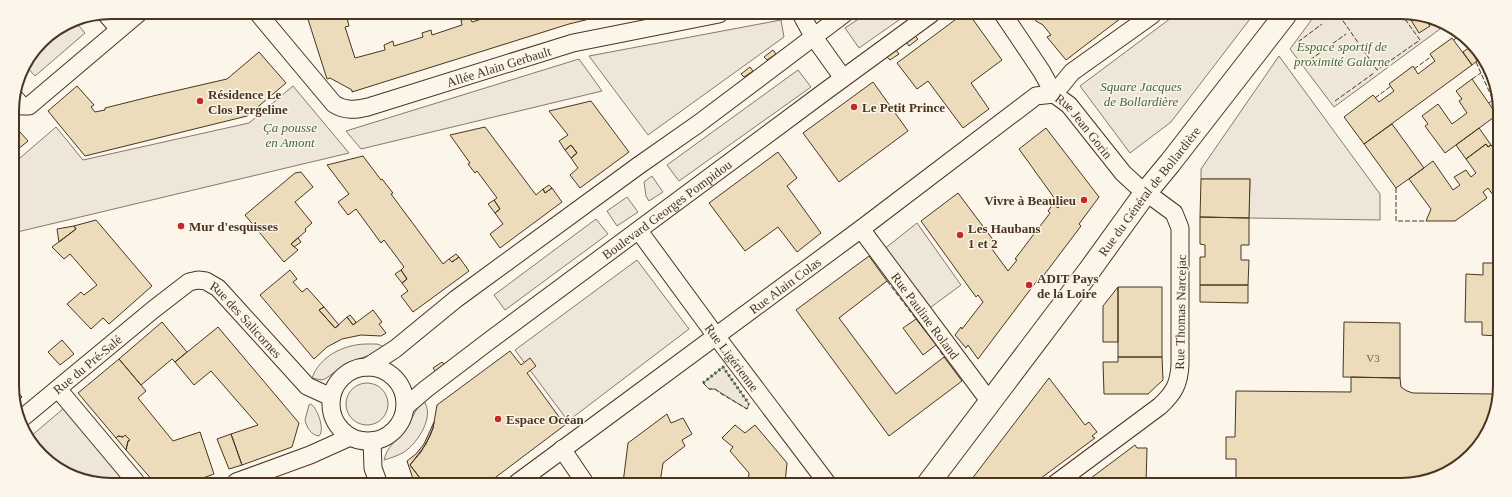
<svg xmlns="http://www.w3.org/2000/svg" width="1512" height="497" font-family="'Times New Roman',serif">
<rect width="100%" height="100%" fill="#fbf6e9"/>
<path fill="#ede6d9" stroke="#887966" d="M866,14H894L899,20L859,48L845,28Z
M1175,15H1253L1171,122L1130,153L1080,86Z
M1315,15H1427L1432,18L1440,29L1334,107L1290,49Z
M73,19L85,33L35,76L25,65L41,41Z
M781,20L784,37L648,135L589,56Z
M1279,56L1380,194V220L1249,218L1250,179H1201V169Z
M579,59L602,91L361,149L346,131Z
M798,70L811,87L679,181L667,165Z
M293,86L349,153L13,233V164L56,127L83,160L249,123Z
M652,176L663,192L649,201L646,196L644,182Z
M627,197L638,212L617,226L607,211Z
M596,219L608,234L505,310L494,295Z
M917,223L961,285L927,310L883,250Z
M365,344H377L385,347L370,355L349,362L325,379L321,380L312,378C320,356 343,345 365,344Z
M723,367L749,404L747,409L715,389H709L703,383Z
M346 404a21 21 0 1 1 42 0a21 21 0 1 1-42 0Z
M423,400C436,415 418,443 404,452C398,456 390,458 384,460C388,445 394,444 403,432C411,422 415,410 423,400Z
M311,404C318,409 325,430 319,436C311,435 307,428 305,420L309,405Z
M64,408L126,482H85L37,452L30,437Z"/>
<path fill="#ede7d9" stroke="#887966" d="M637,260L689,329L568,421L515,350Z"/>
<path fill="#ecdcbc" stroke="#4a3520" d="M306,13H340L342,19L347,18L349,26L345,27L355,58L385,50L384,45L393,41L394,46L423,37L422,33L431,30L432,35L462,25L461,20L470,18L472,22L501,13H614L569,24L352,92V90L330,78L327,79Z
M963,14H969L1002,60L971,83L989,109L963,128L928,81L917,89L897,63Z
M1031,14H1067V16L1069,14L1125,15L1066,60L1047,37L1051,35L1043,25L1036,21Z
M1418,15H1423L1430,26L1419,33L1411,20Z
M915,36L918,39L909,46L906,42Z
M1452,38L1472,65L1364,144L1344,117L1373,95L1379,102L1394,91L1389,84L1413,66L1418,74L1435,61L1430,54Z
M1470,47L1477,61L1472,65L1463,52Z
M773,50L776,54L767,60L764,57Z
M896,50L899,54L890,60L887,57Z
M259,52L286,83L247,116L85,156L48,111L77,86L94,105L91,107L95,112L105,110V108L153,96L227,79Z
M750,67L753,71L744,77L741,74Z
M1472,79L1497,115L1445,153L1425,126L1428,124L1422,116L1438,104L1452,124L1467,113L1459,101L1462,99L1456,91Z
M873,82L908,131L839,182L803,133Z
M591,101L629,152L580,188L570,175L578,168L571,158L577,153L571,145L565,150L559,141L568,135L549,111Z
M12,123L28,141L12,154Z
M1392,124L1424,168L1396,188L1364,144Z
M485,127L536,195L543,189L545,193L552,188L562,202L500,248L490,234L503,224L495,213L500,209L494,200L497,198L477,171L475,173L468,164L470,163L450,135Z
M1046,128L1099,197L1079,224L1081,226L1041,279L1039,278L978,359L968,345L966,348L955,335L961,327L962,329L983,302L978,295L976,297L921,221L958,193L997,245L992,249L1008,271L1017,260L1015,259L1050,213L1048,211L1053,204L1058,208L1060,206L1019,149Z
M1479,128L1491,145L1488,147L1486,144L1466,159L1456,145Z
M1486,144L1488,147L1491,145L1498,154V202L1488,188L1483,192L1487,198L1455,221H1426L1431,209L1409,179L1433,161L1453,190L1460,185L1454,177L1466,170L1471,177L1476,173L1466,159Z
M571,145L577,153L571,158L565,150Z
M778,152L797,178L787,186L821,233L797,252L778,227L745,251L709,203Z
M363,156L381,180L382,179L393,193L391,194L443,264L449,259L452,262L459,257L469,271L413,312L401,296L408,291L402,283L407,279L401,270L404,267L384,240L381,243L356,209L348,215L338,202L349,194L327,165Z
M301,172L313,187L295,202L312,223L305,229L306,231L291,244L298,250L284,262L245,215L295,173Z
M1201,179H1250L1249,218L1200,217Z
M549,185L552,188L545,193L543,189Z
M494,200L500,209L495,213L488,204Z
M1200,217L1249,218V245H1241V260H1249L1248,285H1200V257H1205V245L1200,244Z
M96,220L152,286L109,324L103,318L91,329L67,304L81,292L84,295L97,285L70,254L64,259L52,247L76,229L74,226Z
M74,226L76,229L59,242L57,229Z
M298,238L301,242L294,247L291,244Z
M456,254L459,257L452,262L449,259Z
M869,256L887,281L839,318L896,394L944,357L962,381L889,436L796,310Z
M1483,263H1497V336L1482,335V322H1465L1466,274L1483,275Z
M290,270L297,279L293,282L302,292L307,288L324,307L319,310L335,328L347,317L353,325L373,310L382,322L379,324L386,333L381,336L361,335L342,339L327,347L314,359L260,295Z
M401,270L407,279L402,283L395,274Z
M1200,285H1248V303L1200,302Z
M1118,287V342H1103V306Z
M1118,287H1162V357H1118Z
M324,307L339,325L335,328L319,310Z
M350,315L356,322L353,325L347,317Z
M916,319L936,345L923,355L903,328Z
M162,322L187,352L175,362L172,359L141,385L119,359Z
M1344,322L1400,323V378L1343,377Z
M218,327L299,423L292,447L242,465L231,434L258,425L211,371L194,385L175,362Z
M62,340L74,354L60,365L48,352Z
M510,351L521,365L530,358L536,366L527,373L565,425L488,483L435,482L432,478L426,482H423L410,465L421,452L430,436L433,428L437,405Z
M1118,357H1162L1163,380L1148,394H1104L1103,362H1118Z
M119,359L146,391L138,398L173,441L200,432L214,474L192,482H154L126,450L128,441L130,440L125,435L123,437L118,436L116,438L78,393Z
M442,362L445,365L436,372L433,368Z
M1351,377L1400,378L1401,387L1407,391L1413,393L1497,394V412L1490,420L1488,430L1483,441L1462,464L1407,485L1236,484V459H1226V437H1235L1236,391L1351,392Z
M1049,378L1085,425L1089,422L1097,432L1092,436L1095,438L1033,484H968Z
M14,387L22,397L18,401L14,396Z
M667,414L671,423L683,418L692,434L682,440L685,446L663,463L660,483H623L628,443Z
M434,422L433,428L426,444L410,465L423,482H414L407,461L416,454L424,444Z
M735,425L745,433L755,425L787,463L785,483H748L749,473L730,451L733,447L722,438Z
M231,434L242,465L229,469L217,439Z
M125,435L130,440L128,441L126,450L116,438L118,436L123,437Z
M1135,445L1137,448H1147L1146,484H1083Z"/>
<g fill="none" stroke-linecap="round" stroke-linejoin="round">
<defs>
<g id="street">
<path id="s1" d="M257,12L334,104C345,111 356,110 368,107L573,43L719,14"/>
<path d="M105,13L119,29"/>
<path d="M801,14L813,36L843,78"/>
<path id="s2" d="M1003,14L1042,72L1054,94L1069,105L1123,173L1136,185L1174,213L1180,228V365C1179,384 1174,393 1160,406L1055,484"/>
<path d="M1054,94L1072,72L1152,15"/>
<path d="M14,97L22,106H29L140,12"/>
<path id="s3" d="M861,229L990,402"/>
<path id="s4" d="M639,231L716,336L827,483"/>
<circle cx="368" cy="404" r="37"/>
<path d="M367,367L395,349L456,299L638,166L698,124L844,14"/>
<path d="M58,389L136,482"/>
<path id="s5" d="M405,407L426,389L489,341L823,93L931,14"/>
<path id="s6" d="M21,419L154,309L189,282L198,280L206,281L218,288L307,386L331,397"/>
<path d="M372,441L373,468L378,482"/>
<path d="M562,449L585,483"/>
<path d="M236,482L310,455L350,437"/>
<path id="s7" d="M517,483L861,229L1036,96L1054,94"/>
</g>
<g id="secondary">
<path id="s8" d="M928,484L1089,271L1146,192L1170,163L1285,15"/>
</g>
</defs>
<use href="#street" stroke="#4a3520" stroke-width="19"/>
<use href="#secondary" stroke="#4a3520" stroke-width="24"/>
<use href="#street" stroke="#fbf6e9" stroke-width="17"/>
<use href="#secondary" stroke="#fbf6e9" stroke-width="22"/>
<path stroke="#436837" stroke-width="3" stroke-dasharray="2 3" stroke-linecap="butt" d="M703,383L723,367L749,404"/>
<path stroke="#4a3520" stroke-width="1" stroke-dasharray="5 2" stroke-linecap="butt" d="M1339,15L1377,70L1420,40L1402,15
M1464,39L1469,48
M1454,40L1459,35
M1298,42L1322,24
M1310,60L1346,34
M1476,62L1493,100L1489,103
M1414,69L1432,56
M1472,79L1481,73
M1375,98L1391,86
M1335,101L1374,73
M1396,188V221H1426
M887,281L916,319
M936,345L944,357
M703,383L709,389H715L720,393L747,409L749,404"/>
</g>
<g fill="#c62828" stroke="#fbf6e9" stroke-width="1.5">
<circle cx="200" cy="101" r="4"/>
<circle cx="854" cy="107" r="4"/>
<circle cx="1084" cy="200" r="4"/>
<circle cx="181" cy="226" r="4"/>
<circle cx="960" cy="235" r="4"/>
<circle cx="1029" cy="285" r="4"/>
<circle cx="498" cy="419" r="4"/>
</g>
<g text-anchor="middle" stroke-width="3" stroke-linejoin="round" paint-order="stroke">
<g font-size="11" fill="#725f47">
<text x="1373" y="362">V3</text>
</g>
<g font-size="13" font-style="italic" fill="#436837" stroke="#fbf6e9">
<text x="1342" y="51">Espace sportif de<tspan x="1342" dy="15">proximité Galarne</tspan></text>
<text x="1141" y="91">Square Jacques<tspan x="1141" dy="15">de Bollardière</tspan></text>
<text x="290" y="132">Ça pousse<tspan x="290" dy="15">en Amont</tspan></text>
</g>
<g font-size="13" fill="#4a3520" stroke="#fbf6e9">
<text dy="5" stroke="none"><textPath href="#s1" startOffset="292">Allée Alain Gerbault</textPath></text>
<text dy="5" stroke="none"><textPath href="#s2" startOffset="139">Rue Jean Gorin</textPath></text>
<text dy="5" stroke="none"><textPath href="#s8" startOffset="367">Rue du Général de Bollardière</textPath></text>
<text dy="5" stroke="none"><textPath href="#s5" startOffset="328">Boulevard Georges Pompidou</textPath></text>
<text dy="5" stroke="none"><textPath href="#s7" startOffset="333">Rue Alain Colas</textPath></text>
<text transform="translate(1180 312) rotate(-89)" y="5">Rue Thomas Narcejac</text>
<text dy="5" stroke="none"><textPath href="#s3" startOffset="108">Rue Pauline Roland</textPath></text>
<text dy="5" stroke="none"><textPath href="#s6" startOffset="290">Rue des Salicornes</textPath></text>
<text dy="5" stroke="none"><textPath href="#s4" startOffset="157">Rue Ligérienne</textPath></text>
<text dy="5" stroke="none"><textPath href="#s6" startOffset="86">Rue du Pré-Salé</textPath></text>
</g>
<g font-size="13" font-weight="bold" fill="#4a3520" stroke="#fbf6e9" text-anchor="start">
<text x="208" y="99">Résidence Le<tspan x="208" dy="15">Clos Pergeline</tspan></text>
<text x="862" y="112">Le Petit Prince</text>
<text x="1076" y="205" text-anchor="end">Vivre à Beaulieu</text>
<text x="189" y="231">Mur d'esquisses</text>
<text x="968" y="233">Les Haubans<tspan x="968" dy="15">1 et 2</tspan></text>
<text x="1037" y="283">ADIT Pays<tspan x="1037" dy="15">de la Loire</tspan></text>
<text x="506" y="424">Espace Océan</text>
</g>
</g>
<path d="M0 0H1512V497H0ZM111 19H1401A92 92 0 0 1 1493 111V386A92 92 0 0 1 1401 478H111A92 92 0 0 1 19 386V111A92 92 0 0 1 111 19Z" fill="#fbf6e9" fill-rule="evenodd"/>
<path fill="none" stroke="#4a3520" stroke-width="2" d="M111 19H1401A92 92 0 0 1 1493 111V386A92 92 0 0 1 1401 478H111A92 92 0 0 1 19 386V111A92 92 0 0 1 111 19Z"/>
</svg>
